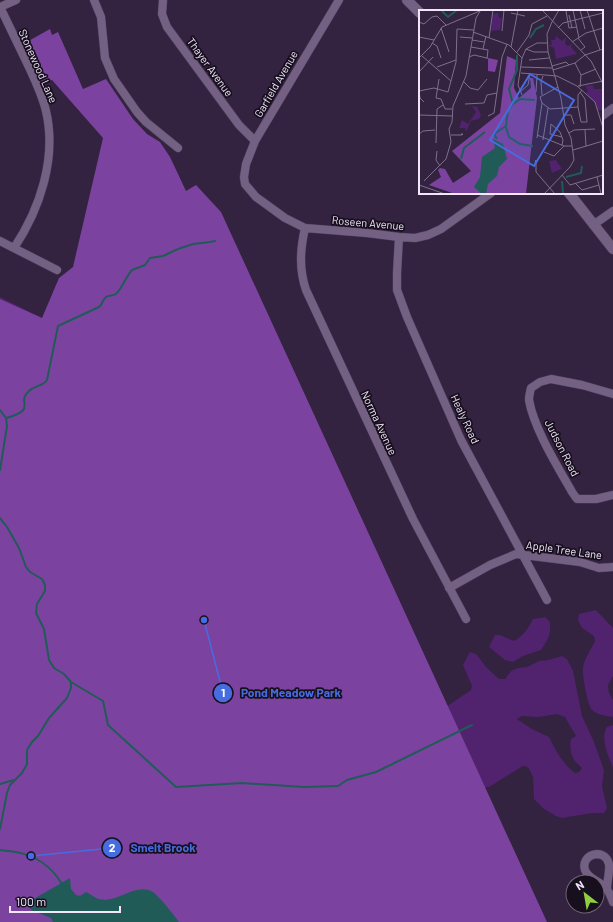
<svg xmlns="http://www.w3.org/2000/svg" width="613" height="922" font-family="Barlow,sans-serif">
<rect width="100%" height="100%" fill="#332240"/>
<path fill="#51226e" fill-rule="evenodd" d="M0,297L42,318L431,717L471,690L472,686L463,665L470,652L476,654L487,668L499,679H505L511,671L518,668L527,667L539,661L548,660L562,656L567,659L573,671L582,716L594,742L604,770L602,786L607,808L604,813H592L562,818L556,816L544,809L534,799L533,777L528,767L523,766L489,787L477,788L0,767ZM557,714L565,717L576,736L571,739C569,752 572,760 582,768L579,772L575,773C562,763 556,751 549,737L532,729L517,719L522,716L538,717Z
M596,610L613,628V676L608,685L609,693L613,700V717C607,716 597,715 592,710C587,704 582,674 583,667C585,657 591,650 595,641L594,636L582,628L578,620L579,614Z
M545,617L550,622C551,636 548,639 541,650L523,656L513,662L505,660L489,647L495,635H500L514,641C524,635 528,629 533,619Z
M613,725V767C608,756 600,738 607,727Z"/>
<path fill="#7b439f" d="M50,29L52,35L58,32L83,89L106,79L133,119L147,134L160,142L170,157L186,191L196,185L221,212L547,922H0V299L42,318L59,278L73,267L103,138L52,80L42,84L25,43Z"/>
<path fill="#215b58" d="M70,878L71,889L76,895L80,896L86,892C90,894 95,898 99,899C118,904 135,882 153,892C159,896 174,915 179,922H53L51,918L33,911L25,904Z"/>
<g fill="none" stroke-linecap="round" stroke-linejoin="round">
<path stroke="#215b58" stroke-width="2" d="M0,410L6,418L7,426L0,470
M6,418C39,409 15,403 29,391C35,385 42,387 47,380L58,326L99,307C103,304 102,300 106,297C109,295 113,296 116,294C121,290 127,275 132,270L145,265L150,258L163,256L178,249L193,244L210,242L215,241
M0,518L7,527L19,548L26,567L30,572L42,579L45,585V591L37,604L36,613L44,629L49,660L54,668L64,674L71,682V688L67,698L49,718L38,736L32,742L27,750V764L22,773L10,785L7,793L0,829
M71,682L103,701L108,725L176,787L242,783L304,787L338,786L347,780L376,772L472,725
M0,784L14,780
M0,850C5,851 11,851 16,852C37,856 51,866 62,884"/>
<defs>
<path id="minor" d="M94,0L101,17L105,58L114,79L137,112L146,122L178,148
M163,0L162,14L167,27L239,125L255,141
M339,0L255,141L246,164L244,177L245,184L256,197L285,218L305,228L367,233L399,237L415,238L428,235L441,229L491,193
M0,7C9,26 18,44 27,63C34,78 42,94 46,111C57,158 40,209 14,248
M0,7L16,0
M602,116L613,108
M593,225L613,211
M305,228C300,250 299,269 306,290L413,519L466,619
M399,237L397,273V290L407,317L461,440L547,600
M0,241L57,270
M613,394L582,385L551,379L540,382L531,388C530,392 529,397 529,400C534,429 558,467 572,492L577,499H596L613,495
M449,588L490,565L516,554L580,562L599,568L613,567
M607,889C607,881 610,871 609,864C605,847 580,854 585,870C588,879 600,881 606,888C609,891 611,897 613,902"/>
<path id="tertiary" d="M407,0L420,13
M569,193L613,249"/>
</defs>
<use href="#minor" stroke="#4e3f59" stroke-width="9"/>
<use href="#tertiary" stroke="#4e3f59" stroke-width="11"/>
<use href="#minor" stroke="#736083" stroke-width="8"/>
<use href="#tertiary" stroke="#736083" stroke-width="10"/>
</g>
<g text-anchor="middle" stroke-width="3.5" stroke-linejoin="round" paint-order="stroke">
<g font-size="11" fill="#f1e6fa" stroke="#170f1d">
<text transform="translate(38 66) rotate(66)" y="4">Stonewood Lane</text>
<text transform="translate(210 67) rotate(54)" y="4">Thayer Avenue</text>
<text transform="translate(276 84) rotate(-60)" y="4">Garfield Avenue</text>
<text transform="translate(368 223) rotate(5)" y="4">Roseen Avenue</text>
<text transform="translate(465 419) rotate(65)" y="4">Healy Road</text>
<text transform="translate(379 423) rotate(65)" y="4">Norma Avenue</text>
<text transform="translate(562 448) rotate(63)" y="4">Judson Road</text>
<text transform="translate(564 550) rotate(8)" y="4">Apple Tree Lane</text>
</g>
</g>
<g transform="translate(419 10)">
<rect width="184" height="184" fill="#332240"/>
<path d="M79,3L80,8H83L81,20L72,21L74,4ZM137,26L143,31L147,27L146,34L149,36L153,34L152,37L158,44L137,49L135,38L129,35H133L132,30H136ZM174,75L175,79H184L183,100H178V95L167,83L169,81L166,76ZM53,96L58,97L62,105L60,109L52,111L47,122L46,118H40L43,110L49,114L57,102ZM137,150L143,159L133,163L130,151Z" fill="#51226e"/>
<path d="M88,46L97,50L95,78L100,88L112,78L111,68H114L118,88L107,184H36L10,175L22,167L19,160L21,158L26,159L34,173L52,161L33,141L81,103ZM69,48L79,50L76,62L69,61Z" fill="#7b439f"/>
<path d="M74,129L84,134L88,149L80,157L78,166L69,174L67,184H63L55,177L61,167L63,147L76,138Z" fill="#215b58"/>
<path fill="none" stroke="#215b58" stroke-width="2" d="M22,0L29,7L38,0M111,28L117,19L125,15M94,94L101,89L116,90M87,117L90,127L101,134L114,136M78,129L75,124L87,116L89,100L94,94L90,79L98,60V45M42,149L45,138L66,122M147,167L162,163L163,156M143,171L144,184"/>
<path fill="none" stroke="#7f708a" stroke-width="1" d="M123,0L172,51L184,74M154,0L160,28M161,0L166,19M168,0L181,40M147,1L150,18L158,17M92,3L106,6M150,5L153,18M0,12L5,14L13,7L18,6L27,15M133,12L140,0M22,18L30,42M139,18L144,13L184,3M83,21L85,0M54,22L90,35L103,48M0,27L15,30M41,27L53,28M70,28L74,0M159,28L166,37L162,40M53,30L65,32M153,32L167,23L184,18M13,33L18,36L22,48M52,37L69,40L68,49M92,37L99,0M64,39L67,26M107,39L118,33H128M98,42L110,25L113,14L128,6M166,45L184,39M3,46L32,71M50,47L55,45L68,48M0,48L11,37L23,17L63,0M110,50L130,48M156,53L162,65L161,77M133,56L147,52L150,55M18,57L37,50M102,57L133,58M134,60L156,53L166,45M0,62L14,47M102,63L138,66L158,76L176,92L184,118M162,65L177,59M20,69L17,88L22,89L26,99H33M44,71L51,78L59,80L68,69M159,76L184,71M139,77L121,87L123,93L131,99L159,97V85L163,80M0,81L15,78L29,82L37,52L38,19L55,20M0,81L1,88L5,92M101,82L109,75L111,64M117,82L118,65M103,85L99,75L103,48L107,39L115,42H129M123,85L122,72L124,66M46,94L65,93L68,85L78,83M159,97L162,112H168L166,89L161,82M0,105L34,106M144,105H152L155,114M69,106L75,103L83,47L88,34M166,120L167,136M150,123L155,120L176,119M0,124L4,121L16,120M32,125H43L44,124H42M118,125L145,136H153M143,127L131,124L132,114L141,122L144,130L143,135M118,128L123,93M124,130L129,98M17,133L18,99L24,95M154,140L184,131M18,141L17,150L21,156M125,142L135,146L145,136M116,153L117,150V162L136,184M143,165L151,175L184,165M178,167L182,184M5,171L27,149L32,132L30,119L33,112L34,96L47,66L57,8L61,1M156,173L163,180L180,175M0,175L26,184M125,184L151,157L155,150L152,128L146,115L142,88L129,42L128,24L133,12"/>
<path fill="#476cdf" fill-opacity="0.15" stroke="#476cdf" stroke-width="2" d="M111,64L155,90L115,156L71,130Z"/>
<rect width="184" height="184" fill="none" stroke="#f1e6fa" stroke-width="2"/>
</g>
<path fill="none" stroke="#476cdf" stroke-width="1.5" d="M204 620L223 693M31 856L112 848"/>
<g fill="#476cdf" stroke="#170f1d" stroke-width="1.5">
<circle cx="204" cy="620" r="4"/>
<circle cx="31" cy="856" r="4"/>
<circle cx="223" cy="693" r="10"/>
<circle cx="112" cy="848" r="10"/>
</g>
<g font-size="12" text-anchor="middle" font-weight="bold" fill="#fff">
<text x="223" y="697">1</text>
<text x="112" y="852">2</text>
</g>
<g font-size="12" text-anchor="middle" font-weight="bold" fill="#476cdf" stroke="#170f1d" stroke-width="3.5" stroke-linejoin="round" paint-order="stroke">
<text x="291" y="697">Pond Meadow Park</text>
<text x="163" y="852">Smelt Brook</text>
</g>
<g transform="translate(585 894) rotate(329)"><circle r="19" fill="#170f1d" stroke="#6e6575"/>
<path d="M0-3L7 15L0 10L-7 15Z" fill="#90cd40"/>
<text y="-6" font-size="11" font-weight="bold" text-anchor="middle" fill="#f1e6fa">N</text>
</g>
<path d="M10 906v6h110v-6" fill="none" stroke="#f1e6fa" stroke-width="2"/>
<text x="16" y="906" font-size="12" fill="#f1e6fa" stroke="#170f1d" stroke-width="3" paint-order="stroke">100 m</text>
</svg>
